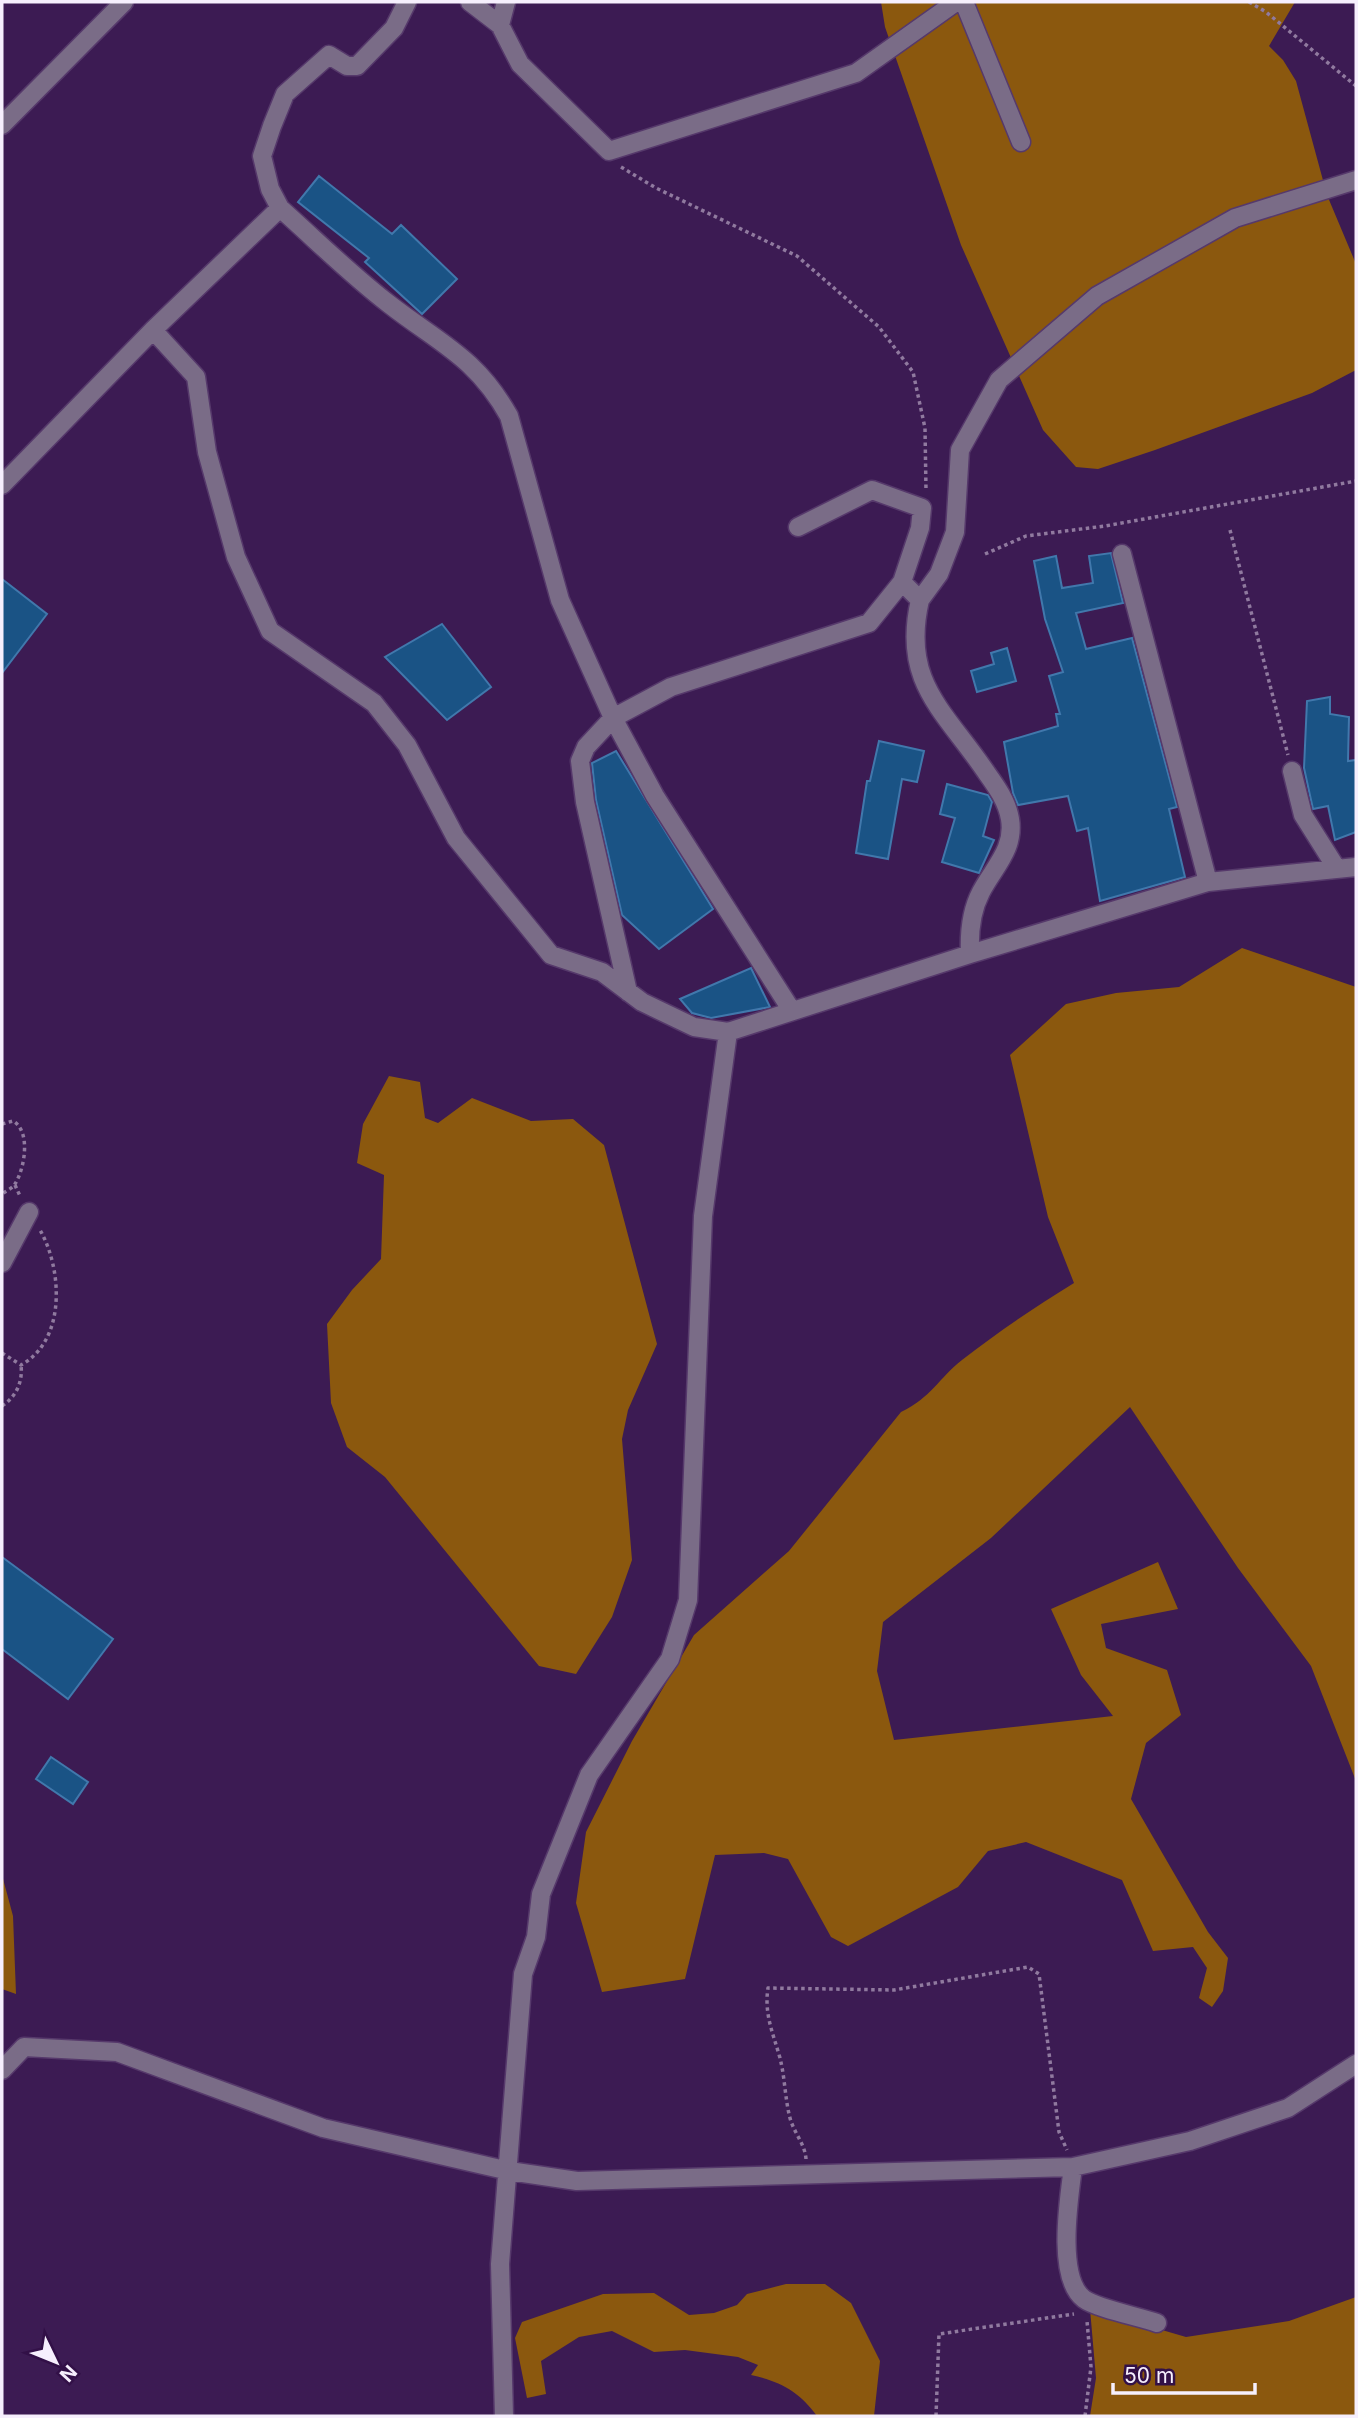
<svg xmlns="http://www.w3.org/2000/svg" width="1358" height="2418" font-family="Inter,sans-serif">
<rect width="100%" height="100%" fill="#3c1b53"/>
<path fill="#8b580e" d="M881,2H1295L1269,46L1283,60L1296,81L1327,195L1356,264V370L1312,393L1155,450L1098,469L1076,467L1043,430L961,245L885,27Z
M1242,948L1356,987V1781L1311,1666L1238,1568L1130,1407L991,1538L883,1622L877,1671L894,1740L1113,1716L1081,1675L1051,1609L1158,1562L1178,1609L1101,1624L1106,1648L1167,1670L1181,1715L1146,1743L1131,1799L1208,1932L1228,1958L1223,1991L1212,2007L1199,1998L1207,1968L1193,1947L1153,1951L1122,1880L1026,1842L988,1851L958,1887L848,1946L831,1937L788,1859L764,1853L715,1855L685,1979L602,1992L576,1903L586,1832L632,1741L694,1635L789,1551L901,1412C932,1397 938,1379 962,1360C998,1332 1035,1307 1074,1283L1048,1217L1010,1055L1066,1004L1116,993L1179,987Z
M389,1076L420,1082L425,1118L438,1123L472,1098L531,1121L573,1119L604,1145L657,1344L628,1410L622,1439L632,1560L612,1617L576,1674L539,1666L385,1477L347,1447L331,1403L327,1324L352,1290L381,1259L384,1175L357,1163L363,1124Z
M2,1875L13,1916L16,1994L2,1989Z
M786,2284H825L851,2303L880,2361L874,2416H817C800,2392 780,2381 751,2375L758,2365L738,2357L685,2350L654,2352L612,2331L579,2337L541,2361L546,2394L527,2398L515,2338L522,2322L603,2294L654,2293L689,2315L714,2313L737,2305L747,2294Z
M1356,2297V2416H1090L1096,2378L1090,2309L1186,2337L1289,2321Z"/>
<path fill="#1a5385" stroke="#4178ac" stroke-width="2" d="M319,176L392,234L401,225L457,279L422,314L365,262L369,258L298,202Z
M1111,553L1123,603L1076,613L1086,649L1132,638L1177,807L1169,809L1185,877L1100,901L1088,828L1077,831L1068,796L1018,805L1013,793L1004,742L1058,726L1056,714H1060L1049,676L1063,672L1045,619L1034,561L1056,556L1062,588L1093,583L1089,556Z
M2,579L47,614L2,673Z
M442,624L491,687L447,720L385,657Z
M1007,648L1016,681L977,692L971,671L994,664L991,653Z
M1330,697V714L1349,717L1348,761L1356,760V832L1335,840L1328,806L1313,809L1304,768L1307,701Z
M879,741L924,751L917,782L902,779L888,859L856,853L867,781H870Z
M616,751L713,909L659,949L622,915L596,800L592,763Z
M947,784L988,795L992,802L983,836L994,840L979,873L942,862L955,818L940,814Z
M751,968L770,1007L711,1018L692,1013L680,999Z
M2,1557L113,1639L68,1699L2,1649Z
M51,1757L88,1782L73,1804L36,1779Z"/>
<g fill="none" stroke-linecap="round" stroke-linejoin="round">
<defs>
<path id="minor" d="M407,2L394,28L357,66H347L329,55L285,94L272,126L262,156L270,189L280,208C316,240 351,275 389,304C439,343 476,357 509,416L560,600L613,718L655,796L792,1011
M470,2L500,25L520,64L609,151L856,73L956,2
M964,2L1021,142
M500,25L506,2
M2,125L124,2
M153,330L196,377L207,452L236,557L270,631L374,703L407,745L456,838L551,955L602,972L642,1002L694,1027L728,1032L970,954L1208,882L1356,867
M2,485L153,330L280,208
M1122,554L1208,882
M902,582L920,600C901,682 944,710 986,772C996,786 1007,801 1010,819C1015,849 994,867 981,892C971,911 969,933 970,954
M920,600L939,574L955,532L960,450L999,380L1097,296L1235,218L1356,180
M1292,771L1303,815L1337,869
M628,992L585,802L580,761L586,747L613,718L671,687L869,623L902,582L920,528L922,508L872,490L798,527
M2,1263L29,1212
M2,2070L24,2047L117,2052L323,2128L509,2171L577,2181L1073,2167L1190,2141L1288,2108L1356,2064
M1073,2167C1069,2198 1056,2278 1084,2299C1096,2308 1140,2317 1157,2323
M504,2416L500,2264L523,1974L536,1937L541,1894L589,1775L670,1659L688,1600L703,1216L728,1032"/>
</defs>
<use href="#minor" stroke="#56396b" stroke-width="21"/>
<path stroke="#907a9f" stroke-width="3.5" stroke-dasharray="3.5 3.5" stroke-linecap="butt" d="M1249,2L1266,12L1356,86
M621,167L656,188L797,256L879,327L913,372L925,428L926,490
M1230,530L1288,755
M985,554L1026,536L1105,526L1356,481
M2,1124L13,1121C31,1131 25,1168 15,1184C13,1188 6,1191 2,1194
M15,1185L20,1196
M2,1353L21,1365C67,1340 62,1268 40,1230
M2,1406C16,1397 23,1382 21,1365
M806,2159C805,2144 794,2133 790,2118C785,2099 785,2078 780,2058C773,2033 764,2014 768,1988L894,1990L1028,1967L1039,1974L1059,2132L1067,2150
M936,2416L939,2334L1074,2314
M1085,2416L1091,2367L1087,2321"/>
<use href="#minor" stroke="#7a6c87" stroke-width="18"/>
</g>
<rect width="1358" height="2418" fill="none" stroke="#f6effd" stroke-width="7"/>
<g transform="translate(56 2362) rotate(133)" stroke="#321047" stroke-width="5" paint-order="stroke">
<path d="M0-5L12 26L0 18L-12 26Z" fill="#f6effd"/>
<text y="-10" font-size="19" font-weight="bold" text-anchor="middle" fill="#f6effd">N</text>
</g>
<path d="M1113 2383v10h142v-10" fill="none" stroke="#f6effd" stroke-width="3.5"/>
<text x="1124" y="2383" font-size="21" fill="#f6effd" stroke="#321047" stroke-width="5" paint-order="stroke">50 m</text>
</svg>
